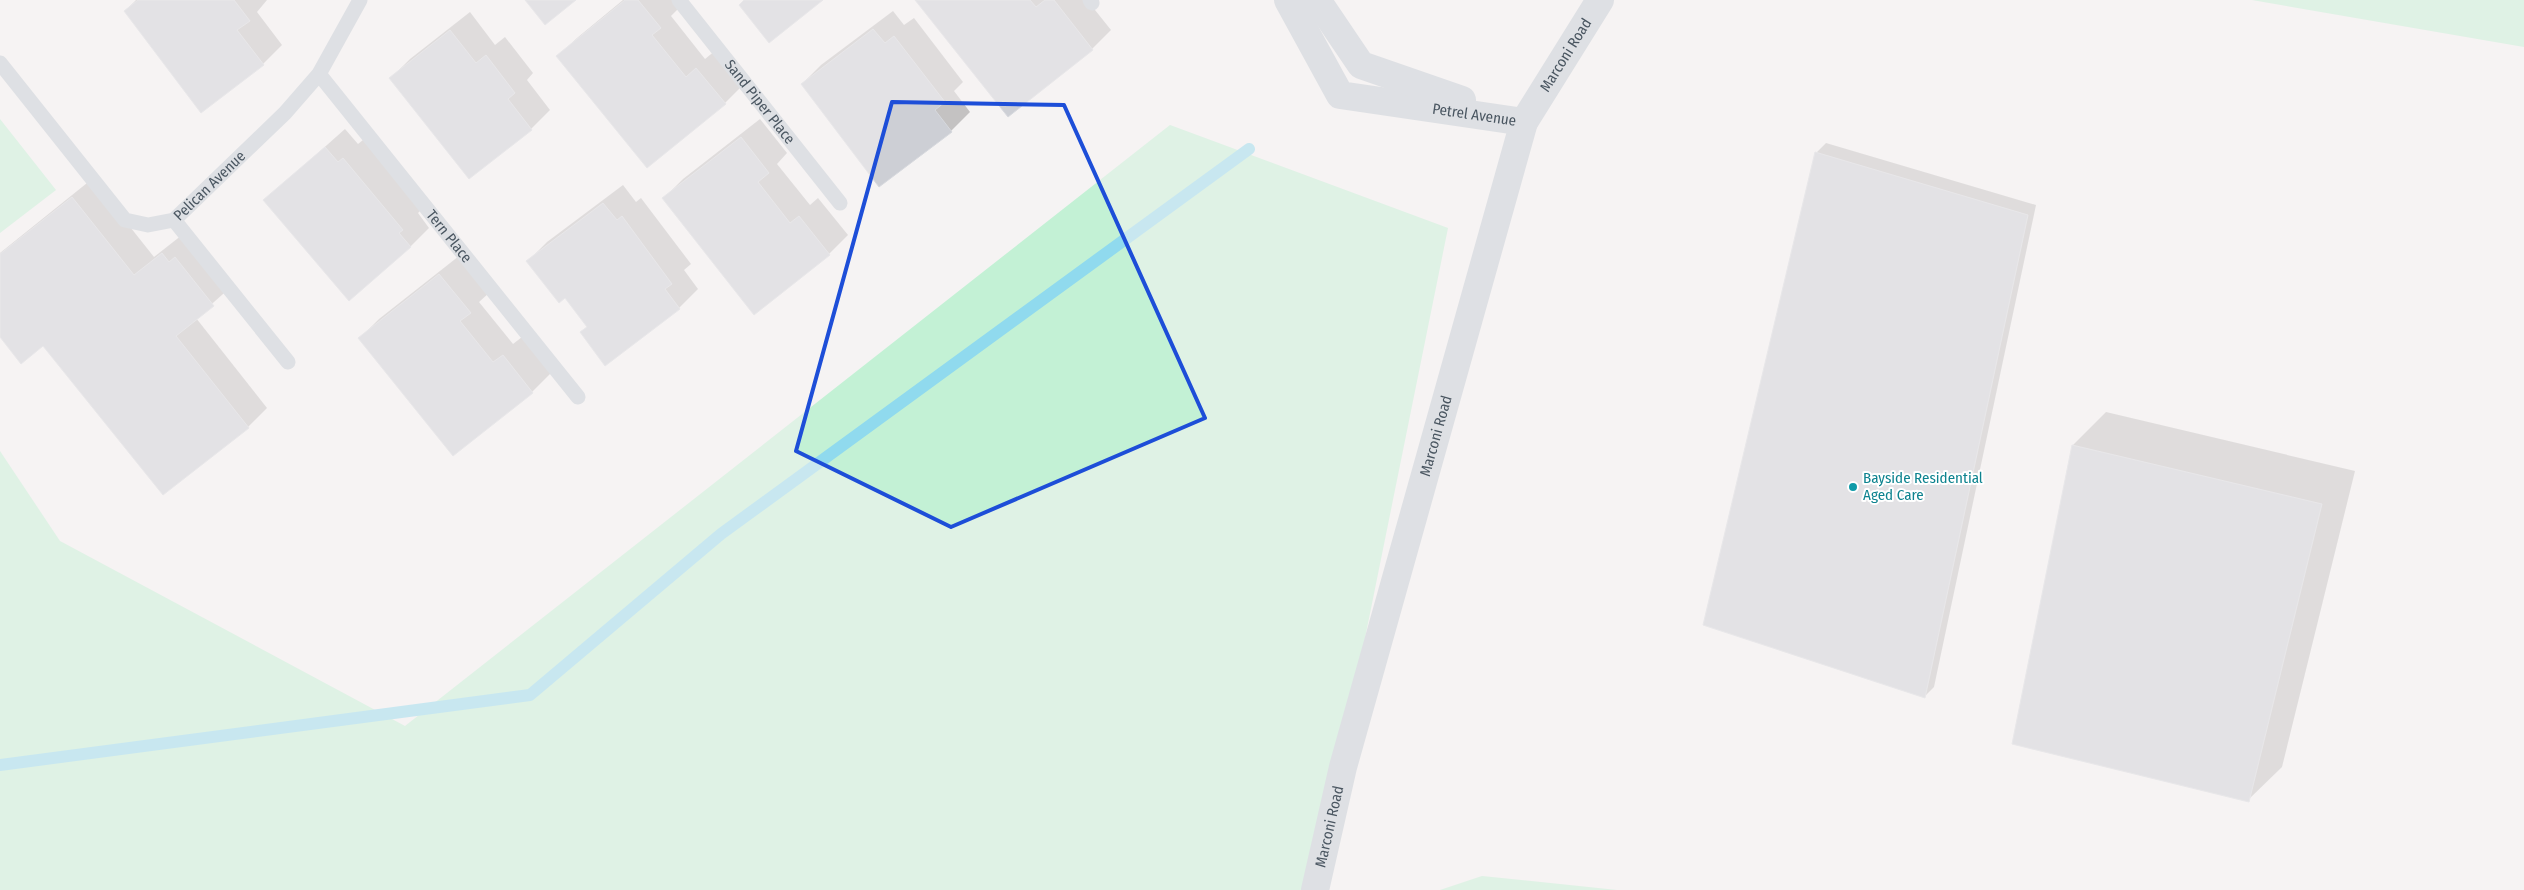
<svg xmlns="http://www.w3.org/2000/svg" width="2524" height="890" font-family="'Fira Sans Condensed',sans-serif">
<rect width="100%" height="100%" fill="#f5f3f3"/>
<path fill="#c3f1d5" d="M2252,0H2524V47Z
M0,119L56,190L0,233Z
M1170,125L1448,228L1314,890H0V451L60,541L405,726Z
M1482,876L1617,890H1440Z"/>
<path fill="#0003" d="M136,0H267L257,12L282,45L263,64L125,11Z
M623,0H672L679,8L671,16L705,59L716,50L744,84L725,103L558,56L577,38Z
M917,0H1087L1111,30L1092,49Z
M893,11L904,25L914,18L963,82L954,91L970,112L951,131L802,84L821,65Z
M470,12L495,45L505,37L533,73L527,80L550,110L531,129L469,178L391,78L410,59Z
M760,119L787,153L777,164L810,205L818,198L848,235L829,254L664,198L683,179Z
M345,129L358,144L363,140L421,210L418,213L429,228L410,247L265,200Z
M1826,143L2036,205L1934,687L1924,697L1816,153Z
M92,179L154,257L182,235L232,286L196,318L267,408L248,427L43,344L0,335V253Z
M623,185L636,202L641,198L691,264L684,270L698,289L679,308L581,332L588,326L565,296L528,261L547,242Z
M459,256L489,293L479,302L513,344L522,337L551,373L532,392L360,338L379,319Z
M2106,412L2355,471L2282,767L2248,800L2073,445Z"/>
<g fill="none" stroke-linecap="round" stroke-linejoin="round">
<path stroke="#90daee" stroke-width="12" d="M0,765L530,695L721,534L1249,149"/>
</g>
<path fill="#cdcfd5" stroke="#d7d9de" d="M138,0H234L250,21L237,30L264,65L201,113L124,11Z
M525,0H576L545,25Z
M625,0H638L661,28L652,35L686,77L696,68L726,104L647,168L556,56Z
M744,0H823L769,43L739,5Z
M915,0H1030L1036,7L1045,0H1054L1093,50L1008,117Z
M873,29L885,43L894,36L945,102L935,110L952,132L879,187L801,84Z
M450,30L476,63L486,55L515,93L508,99L532,130L469,179L389,78Z
M741,137L769,173L758,182L790,223L799,216L830,255L754,315L662,198Z
M325,147L338,162L343,158L403,230L399,233L411,247L349,301L263,200Z
M1815,152L2028,215L1925,698L1703,625Z
M72,197L134,275L162,253L169,262L175,257L214,306L176,336L249,428L163,495L43,346L21,364L0,337V254Z
M603,203L617,220L622,216L672,284L665,289L680,309L605,366L580,332L587,327L565,298L559,303L526,261Z
M439,274L471,313L460,321L493,362L503,355L533,393L453,456L358,338Z
M2072,445L2322,504L2249,802L2012,744Z"/>
<g fill="none" stroke-linecap="round" stroke-linejoin="round">
<g stroke="#c1cad2" stroke-width="15">
<path id="s1" d="M679,0L840,203"/>
<path d="M1090,0L1092,3"/>
<path id="s2" d="M0,63L125,220L148,225L174,220L285,113L319,74L360,0"/>
<path id="s3" d="M319,74L578,397"/>
<path d="M174,220L288,362"/>
</g>
<g stroke="#c1cad2" stroke-width="28">
<path id="s4" d="M1288,0L1340,95L1524,122"/>
<path d="M1317,0L1361,65L1462,100"/>
<path id="s5" d="M1315,890L1343,767L1524,122L1600,0"/>
</g>
</g>
<path d="M0 0H2524V890H0ZM892,102L1064,105L1205,418L951,527L796,451Z" fill="#f5f3f3" fill-opacity=".55" fill-rule="evenodd"/>
<path fill="none" stroke="#1d4ed8" stroke-width="4" stroke-linejoin="round" d="M892,102L1064,105L1205,418L951,527L796,451Z"/>
<circle fill="#0f9aa8" stroke="#fff" stroke-width="2" cx="1853" cy="487" r="5"/>
<g text-anchor="middle" stroke-width="4" stroke-linejoin="round" paint-order="stroke">
<g font-size="15" fill="#4a5661" stroke="#fff">
<text dy="5" stroke="none"><textPath href="#s5" startOffset="875">Marconi Road</textPath></text>
<text dy="5" stroke="none"><textPath href="#s1" startOffset="130">Sand Piper Place</textPath></text>
<text dy="5" stroke="none"><textPath href="#s4" startOffset="244">Petrel Avenue</textPath></text>
<text dy="5" stroke="none"><textPath href="#s2" startOffset="300">Pelican Avenue</textPath></text>
<text dy="5" stroke="none"><textPath href="#s3" startOffset="208">Tern Place</textPath></text>
<text dy="5" stroke="none"><textPath href="#s5" startOffset="470">Marconi Road</textPath></text>
<text dy="5" stroke="none"><textPath href="#s5" startOffset="65">Marconi Road</textPath></text>
</g>
<g font-size="15" fill="#0d838f" stroke="#fff" text-anchor="start">
<text x="1863" y="483">Bayside Residential<tspan x="1863" dy="17">Aged Care</tspan></text>
</g>
</g>
</svg>
